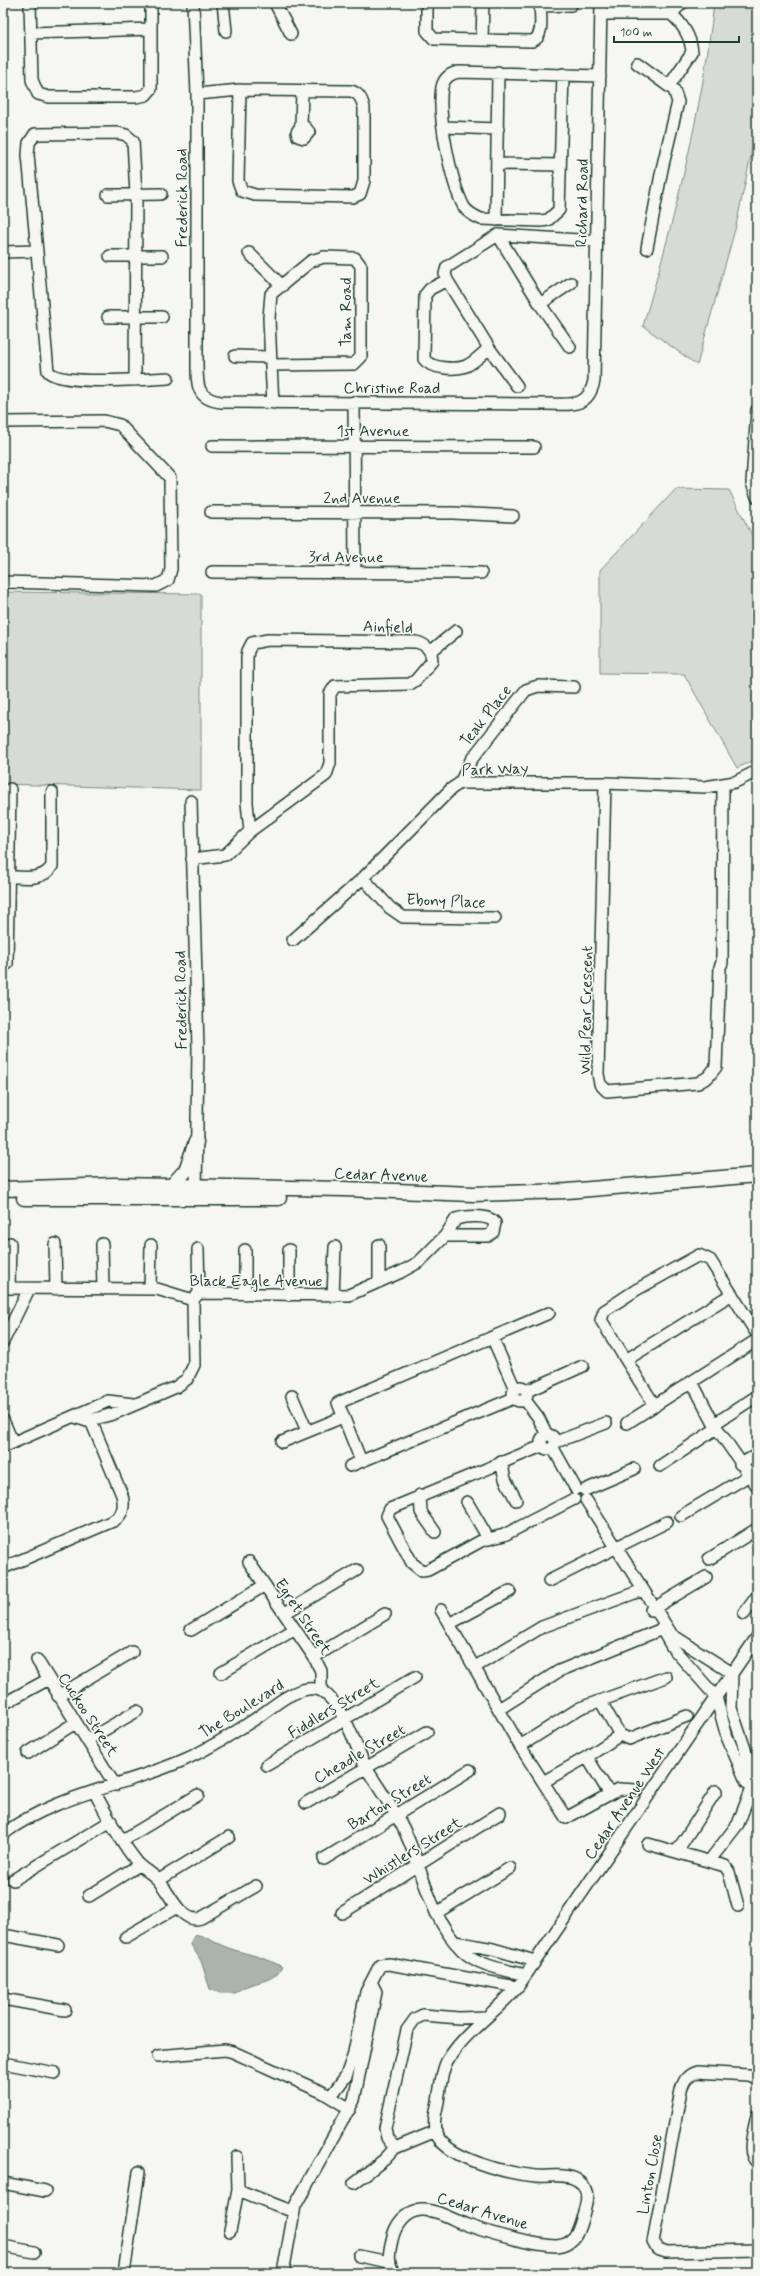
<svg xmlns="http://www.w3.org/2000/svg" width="760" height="2276" font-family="Mynerve,sans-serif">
<rect width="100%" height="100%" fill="#f6f6f2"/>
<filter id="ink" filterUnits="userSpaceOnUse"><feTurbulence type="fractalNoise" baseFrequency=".025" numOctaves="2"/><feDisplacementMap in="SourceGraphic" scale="8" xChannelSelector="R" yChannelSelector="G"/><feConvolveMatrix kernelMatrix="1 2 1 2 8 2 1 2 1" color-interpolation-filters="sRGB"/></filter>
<g filter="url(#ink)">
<path fill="#d6dbd6" stroke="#7a8c85" d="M714,3H757V127L736,226L697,365L643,326C674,220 702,113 714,3Z
M676,489L729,490L757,545V759L737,768L684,674L600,673V570Z
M3,592L201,594V790L3,784Z"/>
<path fill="#aab3ae" stroke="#72847d" d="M195,1934C205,1936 212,1941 221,1945C241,1954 263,1955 282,1967C271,1986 252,1979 235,1993H220L210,1989L201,1961L190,1943Z"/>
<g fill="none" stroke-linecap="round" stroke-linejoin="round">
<defs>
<path id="minor" d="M30,3L32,80L38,94L49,97H136L146,95L151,89V3
M193,3L197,94V365C197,386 197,399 221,402L546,404C570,404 588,409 594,381L601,3
M223,3L226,31
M275,3L291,34
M427,3V31L434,39L532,41C545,37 540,14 540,3
M540,6L571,5
M601,14H671C682,23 691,37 692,52L669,86
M671,14L682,3
M31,33L151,29
M482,40L483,3
M637,63L674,90L678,102L662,169L647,248
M563,74L559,210L548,220L541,221L481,219C474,216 468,213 464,207C451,183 437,114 442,87C444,78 451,73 459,72L600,76
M197,94L240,90L351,91C359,93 362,99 364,108V181L360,194L353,197L255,195L242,191L238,181L240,90
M301,126L305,127L309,132L304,138L298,136L297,132L301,126L302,91
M443,127L498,129
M498,164L560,165
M108,195L161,194
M496,220L498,72
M498,235L540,304L570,347
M3,252L36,251
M249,253L282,286
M110,256H162
M324,257L355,258L361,266V357L354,364L271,365L269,318L271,294L311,261Z
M447,280L430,289L425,295L424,359C431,369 456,370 466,366C475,362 482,354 489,348
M540,304L571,283
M108,317H162
M235,356L270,357
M271,365L273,403
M135,380L136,194L133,141L126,135L118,133L35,134L29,143L28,155L48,371C58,386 148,379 168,378
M517,386L489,348L447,280L445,274L447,267L498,235L595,241
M354,402L355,572
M757,410L752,483L757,497
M3,422L104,421L120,425L170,478L171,569L168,580L156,586L3,582
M212,446L534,447
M211,512L453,513L513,516
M212,572L481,573
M430,652L456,631
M460,783L471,760L526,690L538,686L574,687
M605,783L598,1074L600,1084L607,1091L698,1083L708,1077L716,1067L720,967L722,963L723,785
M191,801L198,1048L196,1194
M192,859L225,855L250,831L326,775L330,763V694L335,686L410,684L416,680L432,661C432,651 426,644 416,642L268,640L252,643L248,651L247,657V803L250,831
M4,876C20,877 43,882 52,866V792
M363,878L390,908L403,917L495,918
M293,940L363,878L451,789L460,783H605L705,787L735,782L757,771
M7,964L10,789
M55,1244L56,1289
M102,1244L103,1289
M379,1245V1282
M198,1249L199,1293
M3,1288L157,1289L193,1300
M9,1288L10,1243
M150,1289L151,1245
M245,1294V1250
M289,1295V1250
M333,1296L335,1247
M193,1300L199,1293L349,1295L401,1272L419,1262L445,1236L456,1219C465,1216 489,1214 495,1223L493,1232L488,1236H445
M492,1337L515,1389
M3,1342L29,1289
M626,1360L732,1294
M692,1382L714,1424L757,1486
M513 1394a7 7 0 1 1 14 0a7 7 0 1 1-14 0Z
M527,1391L583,1366
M292,1396L307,1431
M525,1400L538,1417L547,1435
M655,1406L601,1320L604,1311L636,1290L699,1255L710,1260L757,1334
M75,1417L87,1421L113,1414L176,1387L187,1379L194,1365L193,1300
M3,1420L13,1443
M627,1423L757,1340
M714,1424L757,1396
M541 1442a7 7 0 1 1 14 0a7 7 0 1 1-14 0Z
M282,1442L343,1417
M556,1442L606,1423
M542,1446L390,1509L387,1516L412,1563L422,1571L428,1570L481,1541L504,1535L574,1499
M3,1447L108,1401L133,1404
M553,1448L576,1489
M361,1461L338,1403L549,1313
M501,1462L505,1479L516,1500
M740,1464L757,1455
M350,1466L514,1398
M660,1466L717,1428
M585,1490L634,1469
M420,1495L421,1512L435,1532
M586,1500L672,1635L732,1673L731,1708L746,1752L753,1785L738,1824L710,1860
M467,1502L488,1538
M681,1516L748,1476
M709,1559L757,1529
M249,1562L314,1657L321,1671V1690
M3,1568L113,1521C123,1515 125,1507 122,1495L91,1421
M549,1581L667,1522
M441,1610L520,1746L580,1708L666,1677
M651,1610L706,1577
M285,1613L357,1570
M744,1614L757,1596
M449,1624L510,1591
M661,1628L672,1647L716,1697L727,1737L747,1783
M191,1630L265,1585
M314,1657L385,1614
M37,1660L115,1785
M475,1667L542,1627L640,1591
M221,1673L295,1629
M58,1696L132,1652
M601,1702L620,1735L629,1739L687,1716
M3,1704L47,1680
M499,1709L559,1671L667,1627
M87,1740L137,1711
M520,1746L566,1818L619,1789L636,1790
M28,1753L75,1723
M587,1757L609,1793
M267,1765L415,1677
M543,1782L587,1757L620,1735
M94,1791C107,1815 120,1841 137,1862C143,1869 152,1873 158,1880C169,1891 181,1925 201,1918L256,1886
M306,1803L427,1732
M3,1834C57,1794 126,1786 186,1759C208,1749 229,1736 249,1723C268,1712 286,1692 308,1689C316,1688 323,1690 328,1696C348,1715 354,1745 367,1769C380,1791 396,1811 406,1834C424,1873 430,1919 462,1950C478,1966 505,1970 526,1975
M123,1840L198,1795
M648,1844L725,1866L729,1872L738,1906
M677,1851L716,1791
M324,1859L470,1770
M13,1880L111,1821
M159,1880L229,1837
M89,1896L139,1865
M342,1913L500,1813
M436,1913L510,1868
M3,1935L58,1945
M126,1937L177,1907
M455,1942L493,1949L535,1961
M3,1999L65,2010
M158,2056L225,2050L233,2052L324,2093L350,2109
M3,2063L55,2073
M757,2078L748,2075L697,2072C687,2075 684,2080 681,2090L653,2242L657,2249L666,2252L757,2250
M331,2096L346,2076L353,2057L366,1992L380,1965L389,1964L517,1987
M757,2115C755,2128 745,2153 757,2162
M436,2131L395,2148L387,2138L385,2128L407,2030L415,2019L423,2015L459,2018L485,2017
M3,2183L45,2191
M354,2183L385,2159L395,2148
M238,2190L294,2212
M230,2231L238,2190L237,2157
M3,2246L34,2252
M359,2256L389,2262
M124,2273L139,2172
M283,2273L295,2206L354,2100L376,1992L372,1984
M395,2273C387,2263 389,2252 392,2240C395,2225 405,2211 421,2210C437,2209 453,2220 467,2225C490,2233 513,2240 538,2244C551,2246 564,2249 574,2238C580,2230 582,2218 585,2208C588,2198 588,2186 577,2180C566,2173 549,2177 536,2176C511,2174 442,2159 435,2130C433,2121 436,2111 438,2102C440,2088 441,2073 447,2061C466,2030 497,2012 519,1985L757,1637"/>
<path id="major" d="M171,1187L186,1170L196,1142
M3,1189L114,1185L344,1189L473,1194L567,1191L757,1175
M24,1198H279"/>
</defs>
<use href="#minor" stroke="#1f3d34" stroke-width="14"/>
<use href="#major" stroke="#1f3d34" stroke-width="17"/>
<use href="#minor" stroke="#f6f6f2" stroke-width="11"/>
<use href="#major" stroke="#f6f6f2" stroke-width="14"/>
</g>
</g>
<g text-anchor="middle" stroke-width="3.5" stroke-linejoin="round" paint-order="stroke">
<g font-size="16" fill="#1f3d34" stroke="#f6f6f2">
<text transform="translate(181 198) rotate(-90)" y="6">Frederick Road</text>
<text transform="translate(581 203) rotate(-89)" y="6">Richard Road</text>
<text transform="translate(345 312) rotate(-90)" y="6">Tam Road</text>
<text x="392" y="393">Christine Road</text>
<text x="373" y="436">1st Avenue</text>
<text x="362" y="503">2nd Avenue</text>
<text x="346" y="562">3rd Avenue</text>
<text transform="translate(388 626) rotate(2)" y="6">Ainfield</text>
<text transform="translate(485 715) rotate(-52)" y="6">Teak Place</text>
<text transform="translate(495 768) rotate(-2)" y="6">Park Way</text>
<text transform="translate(446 900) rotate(2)" y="6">Ebony Place</text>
<text transform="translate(180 1000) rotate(-91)" y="6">Frederick Road</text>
<text transform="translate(585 1010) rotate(-89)" y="6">Wild Pear Crescent</text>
<text transform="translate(381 1174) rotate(2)" y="6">Cedar Avenue</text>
<text x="256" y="1286">Black Eagle Avenue</text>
<text transform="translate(304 1616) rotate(56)" y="6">Egret Street</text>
<text transform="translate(333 1707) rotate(-31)" y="6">Fiddlers Street</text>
<text transform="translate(241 1708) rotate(-32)" y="6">The Boulevard</text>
<text transform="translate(89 1714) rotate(57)" y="6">Cuckoo Street</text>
<text transform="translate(359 1753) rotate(-30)" y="6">Cheadle Street</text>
<text transform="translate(389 1801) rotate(-31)" y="6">Barton Street</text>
<text transform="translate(624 1803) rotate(-56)" y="6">Cedar Avenue West</text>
<text transform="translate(412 1850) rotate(-32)" y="6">Whistlers Street</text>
<text transform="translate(649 2174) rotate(-80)" y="6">Linton Close</text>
<text transform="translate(483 2210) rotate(17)" y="6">Cedar Avenue</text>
</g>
</g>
<rect width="760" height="2276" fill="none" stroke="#f6f6f2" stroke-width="16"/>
<rect x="8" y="8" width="744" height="2260" fill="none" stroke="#1f3d34" stroke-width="1.5" filter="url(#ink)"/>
<path d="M614 36v6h125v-6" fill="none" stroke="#1f3d34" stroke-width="2"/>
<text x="620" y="36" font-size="12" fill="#1f3d34" stroke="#f6f6f2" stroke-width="3" paint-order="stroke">100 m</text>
</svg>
